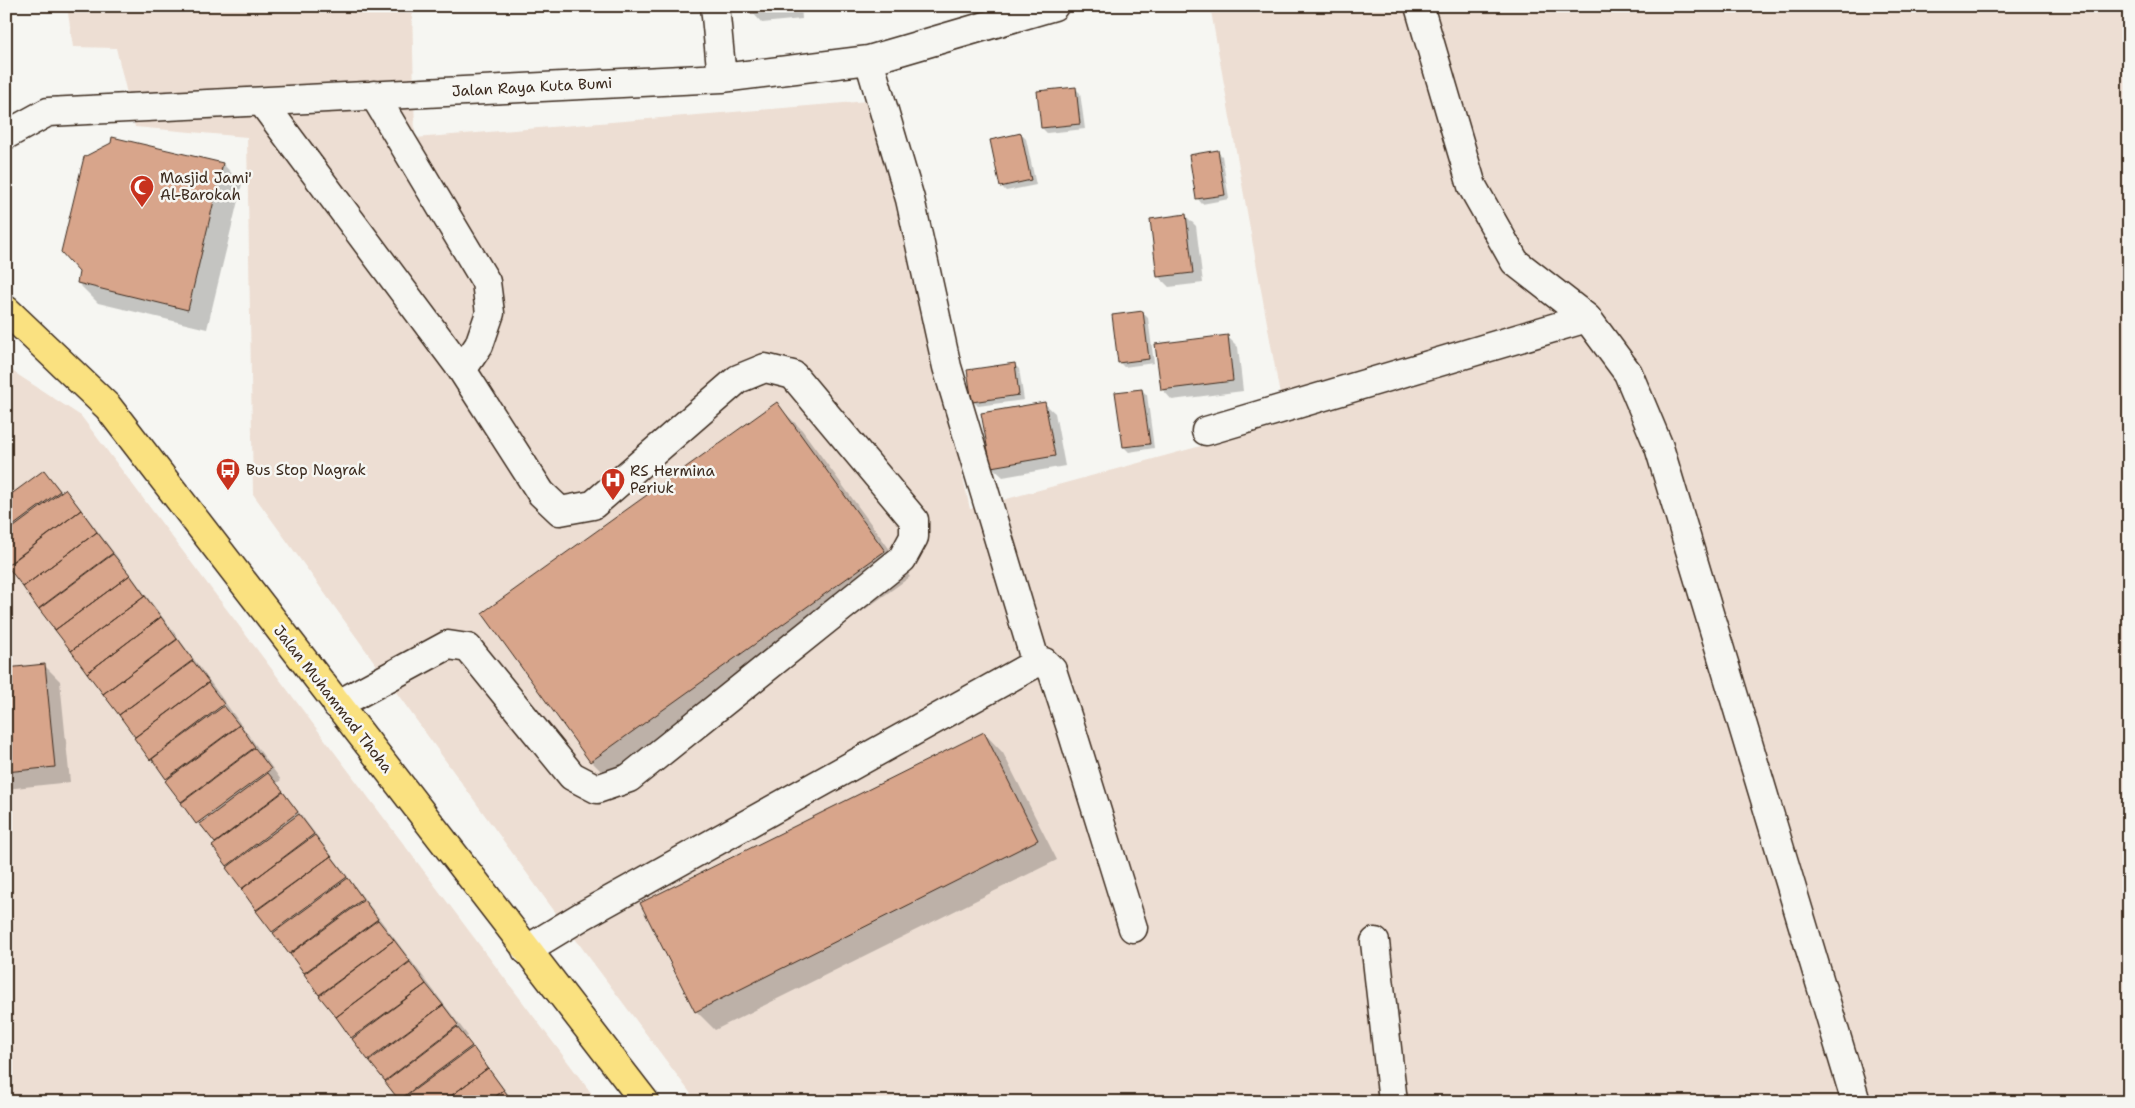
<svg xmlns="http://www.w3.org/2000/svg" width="2135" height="1108" font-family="'Shantell Sans',sans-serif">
<rect width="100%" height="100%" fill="#f6f6f2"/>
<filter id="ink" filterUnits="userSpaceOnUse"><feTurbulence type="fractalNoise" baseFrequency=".02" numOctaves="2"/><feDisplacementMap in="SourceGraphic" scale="10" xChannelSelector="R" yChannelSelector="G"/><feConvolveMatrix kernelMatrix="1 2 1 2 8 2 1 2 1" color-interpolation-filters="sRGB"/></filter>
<g filter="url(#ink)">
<path fill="#edded3" d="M67,6H412L415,138L880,100L970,509L1285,423L1210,6H2129V1102H697L544,897L253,494L247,137L135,127L116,48L73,47Z
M6,367L81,416L598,1102H6Z"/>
<path fill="#0003" d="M752,6H801L802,19L762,23L752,12Z
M1075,88L1080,93L1085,129L1047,133L1042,128Z
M1021,134L1026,139L1036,185L1006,191L1001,186Z
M1217,151L1222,156L1229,199L1202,204L1198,199Z
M223,164L242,184L207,329L98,303L78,283Z
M1185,215L1196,226L1203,283L1169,287L1159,277Z
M1143,313L1148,318L1154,363L1124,367L1119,362Z
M1228,337L1238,347L1243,391L1172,400L1162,389Z
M1014,364L1019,369L1024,400L978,406L973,401Z
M1142,390L1147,395L1154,448L1129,452L1124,447Z
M1044,403L1055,413L1065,466L1003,477L992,467Z
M776,404L802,430L910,577L617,787L591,761Z
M44,471L63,493L65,491L75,501L188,651L281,780L277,783L468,1036L466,1038L514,1102H400L273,931L228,868L230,867L217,844L209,833L197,823L167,781L169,779L135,739L137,738L120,714L6,563V499Z
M44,665L60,681L70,782L6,789V669Z
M984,733L1003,753L1057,860L715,1030L696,1011Z"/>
<path fill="#d8a58b" stroke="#3b2a1e" d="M750,6H792V9L751,13Z
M1076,87L1080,124L1041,128L1037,91Z
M1021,133L1031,180L1000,187L990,140Z
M112,137L223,163L188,310L77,283L79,272L61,252L84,157L111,143Z
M1218,150L1225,195L1196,199L1189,155Z
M1186,214L1193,273L1157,277L1150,219Z
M1143,311L1149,359L1118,363L1112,315Z
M1228,335L1233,381L1161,390L1155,344Z
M1015,363L1019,395L972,402L967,370Z
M1142,389L1150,444L1123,447L1115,392Z
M777,402L885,551L590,762L482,613Z
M1045,402L1055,456L991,467L981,413Z
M44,470L60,491L6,531V498Z
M65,489L81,510L6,566V533Z
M81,510L97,532L23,587L7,566Z
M97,532L113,553L38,609L23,587Z
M113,554L130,575L55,630L39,609Z
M130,575L145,596L71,651L55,630Z
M145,596L161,617L87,673L71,651Z
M161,617L177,639L103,694L87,673Z
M178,639L193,660L119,715L103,694Z
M193,661L209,682L135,737L119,715Z
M45,664L55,767L6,772V668Z
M208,683L224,704L150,760L134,738Z
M224,706L239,725L166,779L152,759Z
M240,725L255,747L181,802L165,781Z
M984,732L1038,840L695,1012L640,903Z
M255,748L271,769L196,824L181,803Z
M268,773L283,791L215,843L200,824Z
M283,792L298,812L227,866L212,846Z
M299,814L314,834L242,889L226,868Z
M315,835L331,856L256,910L241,889Z
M331,856L347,877L272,932L256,911Z
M348,878L363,899L289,954L273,933Z
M364,900L378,919L304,973L290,954Z
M378,920L394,940L319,995L304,974Z
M394,940L410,961L336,1017L319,996Z
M410,962L426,984L351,1038L336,1017Z
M426,984L443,1005L368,1060L352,1039Z
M443,1005L458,1025L385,1081L369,1061Z
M457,1027L472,1046L399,1100L385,1082Z
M473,1047L488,1068L443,1102H398Z
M488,1068L504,1090L488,1102H443Z
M504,1090L513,1102H489Z"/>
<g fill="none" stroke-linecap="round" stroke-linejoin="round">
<defs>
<path id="minor" d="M715,6L722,78
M1419,6L1472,186L1515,262L1587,318L1628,373L1659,447L1856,1102
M869,60L910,199L947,367L1036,663
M262,102L462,370
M6,135L48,112L722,78L869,60L1054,6
M1206,431L1587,318
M337,705L448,645L468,648L572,776L597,789L629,778L902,559L914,537V520L793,375L765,368L738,379L593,505L560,511L541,493L462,370L479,345L490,313L486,282L374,95
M1375,942L1393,1102
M526,950L582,916L1036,663L1044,662L1052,670L1071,728L1133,928"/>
<path id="major" d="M6,310L108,407L645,1102"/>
</defs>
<use href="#minor" stroke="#3b2a1e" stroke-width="31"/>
<use href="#major" stroke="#3b2a1e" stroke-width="31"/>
<use href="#minor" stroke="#f6f6f2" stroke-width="28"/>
<use href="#major" stroke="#fae180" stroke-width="28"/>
</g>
</g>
<defs>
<symbol id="mosque-pin" viewBox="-11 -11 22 30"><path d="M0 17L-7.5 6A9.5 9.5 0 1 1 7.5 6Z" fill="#c8321e" stroke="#f6f6f2"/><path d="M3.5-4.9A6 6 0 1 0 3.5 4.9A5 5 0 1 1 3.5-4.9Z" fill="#fff"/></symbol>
<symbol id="bus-pin" viewBox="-11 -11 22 30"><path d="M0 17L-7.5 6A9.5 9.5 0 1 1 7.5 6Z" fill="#c8321e" stroke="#f6f6f2"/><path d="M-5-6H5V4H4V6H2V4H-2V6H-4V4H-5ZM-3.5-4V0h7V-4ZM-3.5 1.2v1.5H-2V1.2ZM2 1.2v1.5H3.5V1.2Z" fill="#fff"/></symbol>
<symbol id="hospital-pin" viewBox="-11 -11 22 30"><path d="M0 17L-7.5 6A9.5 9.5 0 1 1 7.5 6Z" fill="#c8321e" stroke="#f6f6f2"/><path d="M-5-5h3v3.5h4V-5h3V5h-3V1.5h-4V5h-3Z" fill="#fff"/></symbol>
</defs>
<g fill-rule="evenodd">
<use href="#mosque-pin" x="128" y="173" width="28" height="38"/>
<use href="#bus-pin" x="214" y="456" width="28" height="38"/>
<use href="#hospital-pin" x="599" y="466" width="28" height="38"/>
</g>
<g text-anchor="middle" stroke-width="5" stroke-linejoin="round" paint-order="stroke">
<g font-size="15" fill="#3b2a1e" stroke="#f6f6f2">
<text transform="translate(532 87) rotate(-3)" y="5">Jalan Raya Kuta Bumi</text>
<text transform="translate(333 699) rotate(52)" y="5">Jalan Muhammad Thoha</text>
</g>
<g font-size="15" fill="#3b2a1e" stroke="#f6f6f2" text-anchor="start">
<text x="160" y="183">Masjid Jami'<tspan x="160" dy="17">Al-Barokah</tspan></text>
<text x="246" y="475">Bus Stop Nagrak</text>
<text x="630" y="476">RS Hermina<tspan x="630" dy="17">Periuk</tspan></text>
</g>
</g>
<rect width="2135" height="1108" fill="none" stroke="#f6f6f2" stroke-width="25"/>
<rect x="12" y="12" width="2110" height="1083" fill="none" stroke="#3b2a1e" stroke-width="2" filter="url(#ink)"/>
</svg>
